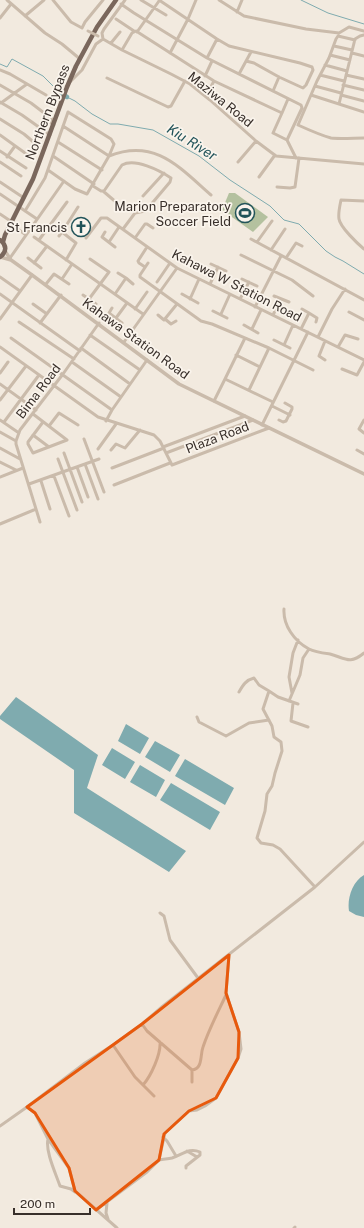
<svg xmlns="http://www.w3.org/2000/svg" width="364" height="1228" font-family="'Public Sans',sans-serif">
<rect width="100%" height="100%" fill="#f2eadf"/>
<path fill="#b4c19f" d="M229,193H235L268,217L253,232L222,210Z"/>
<path fill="#7fabaf" d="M16,697L98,755L87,788L186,851L169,872L74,813V770L0,719V716Z
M126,724L149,738L140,754L118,741Z
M155,741L180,755L170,772L145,757Z
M112,748L135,762L125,779L102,765Z
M185,759L234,788L225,805L175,776Z
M140,765L165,780L156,797L130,782Z
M171,783L220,812L210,830L160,800Z
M364,875V917L356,915L349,911C347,899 352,882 364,875Z"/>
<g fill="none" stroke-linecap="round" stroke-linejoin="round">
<path stroke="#7fabaf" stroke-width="1" d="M301,0L328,13L364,24
M0,64L7,67L12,59L43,76L59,92
M67,97L75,101L92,114L110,124H118L153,130L199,156L230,180L270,206L284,220L299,224L326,251L335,257L343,261L364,274"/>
<path stroke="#7fabaf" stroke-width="4.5" d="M59,92L67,97"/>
<path stroke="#cabbab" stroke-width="3" d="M7,0L45,33L62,44L80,59
M53,0L71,22L82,28L85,22L103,0
M141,0L166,15
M159,0L217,39L229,46L300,63L312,67L313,70L306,85L303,88L279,77L254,63L246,61
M219,0L244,16L306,29L339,33L349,27L364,31
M121,4L134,13L207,58L301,105L302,108L287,140
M237,12L242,0
M25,16L44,0
M0,18L11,4
M116,19L134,31
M137,32L159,1
M103,39L102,33L104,29L125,0
M355,40L338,36L336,39L329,58L317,81L298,125C309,130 320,135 331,138C339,139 355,138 364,138
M111,43L120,32
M334,46L352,50
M122,50L132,33L136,31L214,81L282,113L288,99
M170,53L188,19L196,0
M352,53L364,56
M330,55L350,60
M207,58L217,39
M325,65L347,71
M0,70L10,74L46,95
M239,74L251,52
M320,75L344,81
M346,75L364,79
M205,76L212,61
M107,78L168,107L171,106L185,81
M70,82L82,70L96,44L103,39L122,50L171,74L190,84L210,100L256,141L276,156L364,164
M0,85L31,103L52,119L51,123L54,125
M343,85L364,90
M315,86L341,93
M273,91L279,77
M311,95L364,112
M341,95L364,101
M206,96L214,81
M0,102L22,115L50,135
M1,103L27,84
M339,104L355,39L360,36L364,35
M282,113L273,133L287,140L296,158
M0,119L24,134L37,145
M63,126L109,156
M0,135L32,158
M58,142L102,170
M0,151L26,168
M53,156L94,184
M109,156C155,138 179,167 211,195
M7,157L15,146
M0,162L21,176
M238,162L256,141
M259,177L275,155
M0,182L24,198
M93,186L101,191H104L122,165C135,158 159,170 171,178L170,182L148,208L145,211L135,213L123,229
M277,187L290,188L295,187L299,158
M103,191L117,203
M0,194L37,219
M143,196L164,173
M364,201L341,200C340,205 338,213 339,219C340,227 358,244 364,249
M25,211L45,178L68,112L111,139L114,144L109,156L87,194L75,189L48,170
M0,214L12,222
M11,224L26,235
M62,232L78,207
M105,232L102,237L115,247
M59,236L62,232L76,243L66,260
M34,237L143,314
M86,238L101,218H107L177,268L364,360
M135,238L145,224H147L153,228
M251,239L364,300
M39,240L67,202
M109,242L119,227
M257,242L272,221
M271,250L285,229
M241,255L292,280L313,296
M10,258L64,181
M28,258L41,268
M286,258L296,243L302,246
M34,263L47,246
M148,263L140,275V277L201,321L212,324L269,348L313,370
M211,264L226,271
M145,267L139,263L138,261L147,247
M118,273L126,278
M0,277L20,291
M62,279L72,264
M242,279L257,286
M157,282L170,263
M46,284L54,274L69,284
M210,284L218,267
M0,294L80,351
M115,294L126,278L133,284
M182,294L198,303
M83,295L96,304
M274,296L289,302
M89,299L109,272L90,259
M190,299L199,279
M240,299L249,282
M33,304L47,314
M255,307L281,256
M112,308L109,313L122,323
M135,309L147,292
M213,311L227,318
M349,312L364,320
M309,313L317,318L316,322
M221,314L230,294
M158,315L164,320L177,304
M273,315L281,299
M116,318L127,303
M0,319L32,275
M165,319L171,324L176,321
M19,322L74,359
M40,323L61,295
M244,325L258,333
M252,329L261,310
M301,329L309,313L302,309
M90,335L140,370
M318,337L332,309L345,289
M11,338L112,410L106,421
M274,340L290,348
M124,342L177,268
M284,345L293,325
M0,347L98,417L154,435L160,441L172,465L269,428
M338,347L345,335L358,339
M81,348L130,384
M236,355L260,367
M325,360L319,356L325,341
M72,362L121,397
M342,369L357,375L364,362
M0,373L8,362
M225,379L245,338
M0,384L36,410
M249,390L269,348
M0,400L26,366
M214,401L225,379L273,402
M272,406L290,415
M112,410L147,360
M33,414L67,440L33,453L28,444V442L43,422
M0,420L19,433
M279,420L283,422L286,421L292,409V407L285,403
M364,420L359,429L364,433
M4,422L39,375
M262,425L308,332
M49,426L59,413L78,425
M0,432L16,441
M33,435L49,447
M84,439L104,492
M163,447L245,416
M0,448L20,459
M98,449L116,424
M111,450L116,444L125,448L140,430
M357,450L364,454
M64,453L82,502
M166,453L253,420
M58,459L77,510
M0,462L16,470
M85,464L98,499
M77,467L88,497
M112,468L164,448
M54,476L69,516
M0,477L23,468
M41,481L50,509
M29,484L99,459
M114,485L170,463
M40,522L16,444V441L20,430L63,374L99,323
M0,524L36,509
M284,609C283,625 294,641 309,649C315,652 323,653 330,654C345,658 350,665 364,653
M269,691L278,697L298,704
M239,692C243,685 246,680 254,678L259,685L269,691L263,709L272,726L274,737L281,742L282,751L275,773L272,786L267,794L265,811L257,838L261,843L273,845L280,849L315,887
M292,693L289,677L293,653L298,640
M289,701L300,675L303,658L309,649
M293,703L291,721L308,727
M197,717L199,722L226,736L249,723L269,720
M160,913L164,916L170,940L198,978
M142,1024L147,1031L192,1070V1082
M113,1045L135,1077L154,1096
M192,1070C203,1069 200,1055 203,1047C209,1029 218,1012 226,995
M143,1085C151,1076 161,1054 160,1042
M27,1107L35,1113L48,1139L69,1168L75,1191L117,1228
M0,1126L27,1107L85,1063L113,1045L142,1024L163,1006L315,887L364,842
M163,1137L167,1141L176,1156
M48,1139C45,1151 56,1174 60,1186L71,1189L75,1192
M187,1151L197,1157
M159,1160C164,1159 168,1159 172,1158C182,1155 189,1147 200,1152V1155L186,1166V1168
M107,1203L106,1213L108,1219
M96,1210L147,1172L159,1160L165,1133L189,1111L197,1110L205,1106L216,1098L238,1058L241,1049L239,1032L226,993L229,955
M294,1228L295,1227"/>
<path stroke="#cabbab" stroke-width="3.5" d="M5,251L11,260
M0,257L11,260L32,275L179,384L364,474"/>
<path stroke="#7a675c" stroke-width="4.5" d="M0,240C7,245 7,252 0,257
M3,242L5,235L33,179L67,87L76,66L97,27L116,0"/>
<path stroke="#cabbab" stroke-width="3" d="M88,31L98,36"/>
</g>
<path fill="#e8590c" fill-opacity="0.2" stroke="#e8590c" stroke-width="3" stroke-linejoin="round" d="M229,955L226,993L239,1032L238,1058L216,1098L189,1111L164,1134L159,1160L96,1210L75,1191L69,1168L35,1113L27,1107L142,1024Z"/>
<defs>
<symbol id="stadium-ring" viewBox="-11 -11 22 22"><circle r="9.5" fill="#faf4ec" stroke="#215359" stroke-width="1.5"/><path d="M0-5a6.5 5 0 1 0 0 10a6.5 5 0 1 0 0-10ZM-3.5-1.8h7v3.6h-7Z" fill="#215359"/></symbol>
<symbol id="church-ring" viewBox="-11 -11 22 22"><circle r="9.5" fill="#faf4ec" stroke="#215359" stroke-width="1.5"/><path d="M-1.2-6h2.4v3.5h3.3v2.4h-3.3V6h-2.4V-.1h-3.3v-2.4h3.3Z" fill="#215359"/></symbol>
</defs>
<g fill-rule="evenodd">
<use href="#stadium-ring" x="234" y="202" width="22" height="22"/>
<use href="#church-ring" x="70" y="216" width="22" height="22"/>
</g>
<g text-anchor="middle" stroke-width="3.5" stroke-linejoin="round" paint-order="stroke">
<g font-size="13" fill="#382f2a" stroke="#faf4ec">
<text transform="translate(221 99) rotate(39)" y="5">Maziwa Road</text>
<text transform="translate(47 112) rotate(-69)" y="5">Northern Bypass</text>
<text transform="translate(237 285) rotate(27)" y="5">Kahawa W Station Road</text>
<text transform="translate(136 338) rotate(36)" y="5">Kahawa Station Road</text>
<text transform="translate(38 391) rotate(-53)" y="5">Bima Road</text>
<text transform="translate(217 437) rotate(-21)" y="5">Plaza Road</text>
</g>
<g font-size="13" fill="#382f2a" stroke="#faf4ec" text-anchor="end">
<text x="231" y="211">Marion Preparatory<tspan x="231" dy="15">Soccer Field</tspan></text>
<text x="67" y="232">St Francis</text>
</g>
<g font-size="14" font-style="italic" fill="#215359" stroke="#faf4ec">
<text transform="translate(192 142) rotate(32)" y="5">Kiu River</text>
</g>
</g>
<path d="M14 1208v6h76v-6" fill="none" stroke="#382f2a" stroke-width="2"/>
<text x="20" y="1208" font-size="12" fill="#382f2a" stroke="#faf4ec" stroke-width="3" paint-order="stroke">200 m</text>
</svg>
